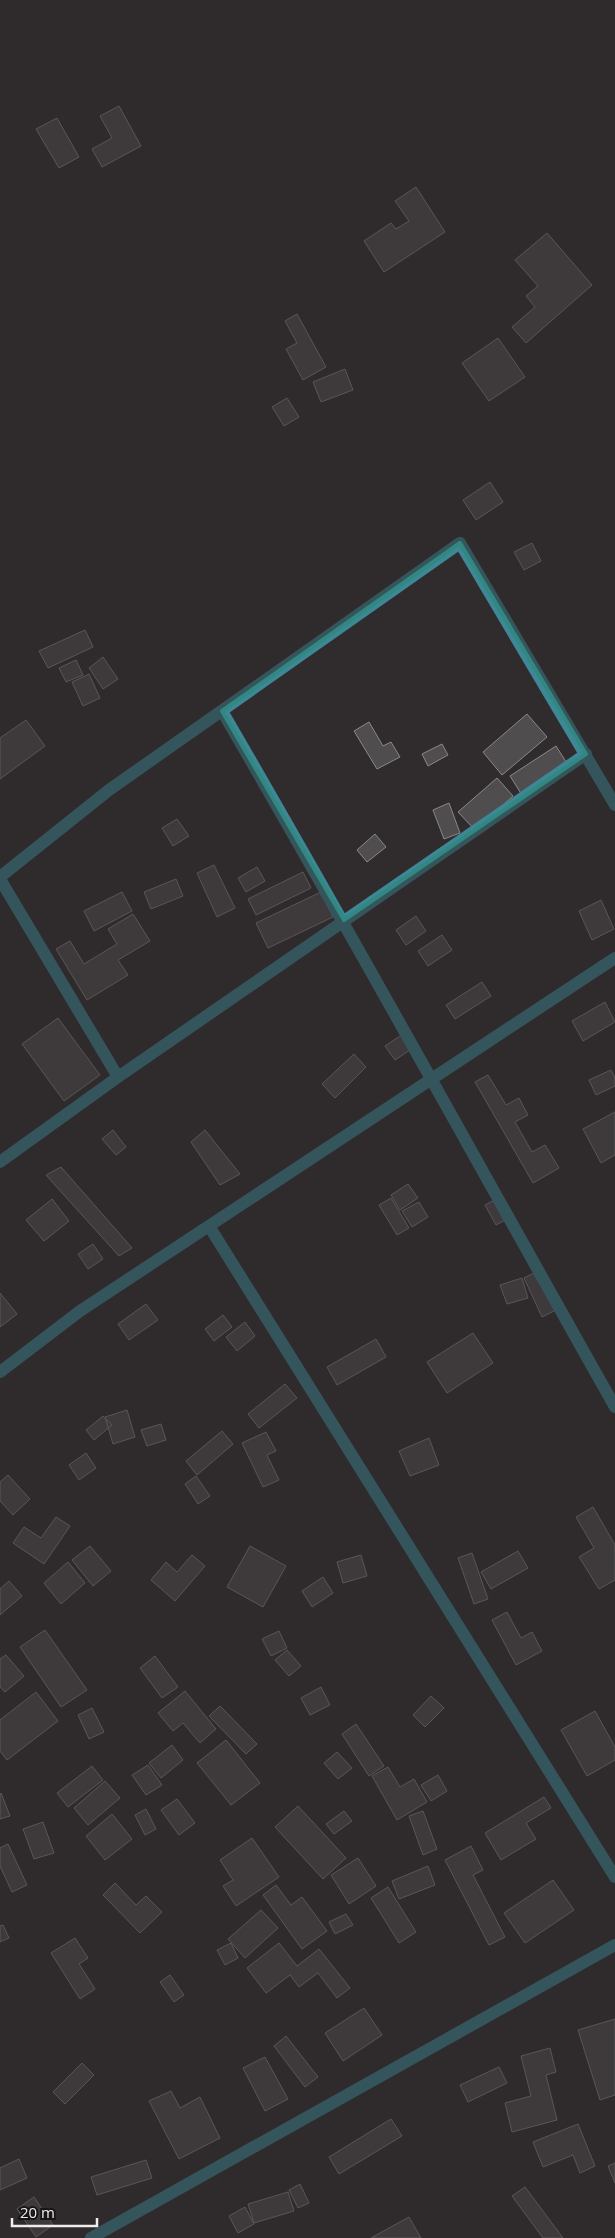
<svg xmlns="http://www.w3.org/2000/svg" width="615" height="2238" font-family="'Open Sans',sans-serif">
<rect width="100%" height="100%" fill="#302c2e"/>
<path fill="#504d4e" stroke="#8c8889" d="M119,106L141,146L102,167L92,149L112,138L100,116Z
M57,118L79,157L59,168L36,129Z
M416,187L445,232L384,272L364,241L391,223L396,229L409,221L395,201Z
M547,233L592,285L526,343L512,327L535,307L526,296L538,286L515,260Z
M297,314L326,367L303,380L286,349L297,343L285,321Z
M498,338L525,377L489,401L462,363Z
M345,369L353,390L321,402L313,382Z
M287,398L299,417L284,426L272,407Z
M490,482L503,502L476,520L463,500Z
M532,543L541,561L524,570L514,552Z
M85,630L93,647L48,668L39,651Z
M103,657L118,679L103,689L89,668Z
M76,660L83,675L66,682L59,668Z
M89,674L100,698L83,706L72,682Z
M527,714L547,737L502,775L483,752Z
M26,720L45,746L0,779V738Z
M369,722L383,746L391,742L400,757L377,769L354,731Z
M442,744L448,755L428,766L422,754Z
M556,746L568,765L522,795L510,776Z
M497,778L513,796L475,830L458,812Z
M449,803L460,833L444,839L433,810Z
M177,819L189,836L173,846L162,828Z
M375,834L386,847L367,862L357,850Z
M214,865L235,908L217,917L197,873Z
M257,867L265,881L246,892L238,878Z
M303,872L311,888L256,915L248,899Z
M176,879L183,896L151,909L144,892Z
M122,892L132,911L94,931L84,911Z
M321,892L333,917L268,948L256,923Z
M601,900L614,929L592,940L579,911Z
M133,914L150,941L118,960L128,975L87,1000L56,949L70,941L84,964L117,944L108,929Z
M416,916L426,931L406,945L396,930Z
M442,935L452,950L428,966L418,951Z
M482,982L491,996L455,1019L446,1005Z
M605,1002L615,1022L583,1041L572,1021Z
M58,1018L100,1075L64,1101L22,1044Z
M406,1032L416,1046L395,1060L385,1046Z
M354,1054L366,1067L335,1098L322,1084Z
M611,1070L615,1078V1086L596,1095L589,1080Z
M488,1075L506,1105L519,1098L528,1115L515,1122L532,1152L545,1145L559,1168L533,1183L475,1082Z
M615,1112V1155L601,1163L583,1129Z
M113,1130L126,1147L116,1155L102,1139Z
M205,1130L240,1174L220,1185L191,1142Z
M61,1167L132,1248L119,1256L46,1175Z
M408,1184L418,1198L400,1210L391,1195Z
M500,1197L511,1217L496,1225L485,1205Z
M391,1198L409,1228L397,1235L379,1205Z
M52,1199L69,1221L44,1241L26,1220Z
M419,1202L428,1217L412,1227L402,1211Z
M93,1244L103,1259L88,1269L78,1254Z
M540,1270L558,1309L542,1317L524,1278Z
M522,1278L528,1298L507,1304L500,1285Z
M0,1293L17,1314L0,1327Z
M146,1304L158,1320L129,1340L118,1324Z
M223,1315L232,1327L214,1341L205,1329Z
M245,1322L255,1336L237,1351L226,1337Z
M473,1333L493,1363L447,1393L427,1362Z
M376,1339L386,1357L337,1385L327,1367Z
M285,1384L297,1398L259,1428L248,1414Z
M127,1410L135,1437L113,1444L105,1417Z
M103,1416L112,1425L94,1440L86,1430Z
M161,1424L166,1440L147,1446L141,1430Z
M222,1431L233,1444L197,1475L186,1461Z
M266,1432L276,1451L267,1455L279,1480L263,1487L242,1443Z
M429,1438L439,1465L410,1476L399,1451Z
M86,1453L96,1468L79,1480L69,1465Z
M8,1475L30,1499L13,1515L0,1501V1482Z
M196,1476L210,1496L198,1504L185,1484Z
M593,1507L615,1545V1580L599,1589L579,1557L594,1548L576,1517Z
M56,1517L70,1526L44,1564L13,1543L24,1527L41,1538Z
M90,1546L111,1571L93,1586L72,1560Z
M250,1546L286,1566L263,1607L227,1587Z
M518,1551L528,1568L491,1589L481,1572Z
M472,1553L488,1599L474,1604L458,1558Z
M192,1555L205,1566L175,1601L151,1580L166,1562L177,1572Z
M361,1555L367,1576L343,1583L337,1562Z
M68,1562L85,1583L61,1604L44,1583Z
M323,1577L333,1593L312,1607L302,1591Z
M9,1581L22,1596L0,1615V1589Z
M507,1612L521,1638L532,1632L542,1651L516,1665L492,1620Z
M45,1630L87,1690L61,1707L20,1647Z
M279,1631L287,1648L271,1656L262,1639Z
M287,1650L301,1666L289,1676L275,1660Z
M6,1655L24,1676L5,1692L0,1687V1659Z
M155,1656L178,1687L162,1698L140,1668Z
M321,1687L330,1705L310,1715L301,1698Z
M185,1691L216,1729L200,1743L183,1723L173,1731L158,1713Z
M36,1692L58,1721L7,1760L0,1751V1720Z
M431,1696L444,1708L425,1727L413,1715Z
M220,1706L257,1744L246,1754L209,1716Z
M92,1708L104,1732L89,1739L78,1715Z
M595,1711L615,1747V1760L587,1776L561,1730Z
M356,1724L384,1766L369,1776L342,1734Z
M226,1740L260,1783L231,1805L197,1763Z
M172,1745L183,1760L161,1778L149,1763Z
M337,1752L352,1768L338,1779L324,1763Z
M148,1765L162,1785L146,1795L132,1775Z
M92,1766L103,1780L68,1807L57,1793Z
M388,1767L400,1787L414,1779L427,1802L397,1820L372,1776Z
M438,1775L447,1791L431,1801L421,1785Z
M105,1781L120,1798L88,1825L74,1808Z
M1,1793L10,1816L0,1819V1794Z
M544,1797L551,1808L526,1823L536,1839L501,1860L485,1833Z
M177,1799L195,1823L179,1835L161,1810Z
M298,1806L346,1858L323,1879L275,1827Z
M146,1809L156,1829L145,1835L135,1815Z
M344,1811L352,1821L334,1834L326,1824Z
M423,1811L437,1849L423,1855L409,1816Z
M112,1814L132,1839L105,1860L86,1836Z
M43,1822L54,1853L34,1859L23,1829Z
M252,1838L279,1877L236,1906L223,1886L233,1880L220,1860Z
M8,1844L27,1885L12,1892L0,1866V1848Z
M471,1846L483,1870L473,1875L505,1937L489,1945L445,1860Z
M358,1858L376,1886L349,1904L331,1875Z
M428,1866L435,1885L399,1899L392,1881Z
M553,1880L574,1910L525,1943L504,1913Z
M115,1883L136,1905L146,1896L162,1912L140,1933L103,1895Z
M276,1885L291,1905L302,1897L327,1931L302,1949L263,1895Z
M388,1887L416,1932L399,1943L371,1898Z
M261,1910L278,1928L245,1958L228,1939Z
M346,1914L353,1925L335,1934L329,1922Z
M3,1925L9,1938L0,1942V1926Z
M75,1938L88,1958L79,1964L95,1989L80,1999L51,1953Z
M231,1943L238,1958L225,1965L217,1950Z
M279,1943L297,1966L319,1949L350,1988L337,1998L318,1973L299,1987L290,1975L266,1993L247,1968Z
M170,1975L184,1995L174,2002L160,1982Z
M364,2008L382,2035L343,2061L325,2033Z
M615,2019V2095L600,2100L578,2030Z
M286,2036L318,2077L305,2087L274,2046Z
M550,2048L556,2072L546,2075L557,2120L512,2132L505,2103L531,2096L521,2056Z
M265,2057L288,2099L265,2111L243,2068Z
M82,2063L94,2075L65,2104L53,2092Z
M499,2067L507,2083L468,2102L460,2085Z
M171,2091L180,2108L200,2097L220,2138L179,2159L149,2101Z
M391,2119L402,2136L339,2174L329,2157Z
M578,2124L595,2166L580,2173L573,2155L543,2167L533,2142Z
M19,2159L27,2178L0,2190V2168Z
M146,2160L152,2178L97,2195L91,2177Z
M615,2163V2183L608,2166Z
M300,2184L309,2203L298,2208L289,2190Z
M525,2187L563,2238H543L512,2196Z
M288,2192L294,2211L254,2223L248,2204Z
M34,2197L53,2225L36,2237L17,2209Z
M245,2207L254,2224L238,2233L229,2216Z
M409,2217L421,2238H371Z"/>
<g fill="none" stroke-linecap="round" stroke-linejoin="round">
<path stroke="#3d8796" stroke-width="12" d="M222,711C356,941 484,1175 615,1407
M0,877L109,790L460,543L615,805
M0,879L118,1077
M0,1162L118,1077L586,754
M209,1226L615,1877
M0,1372L80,1311L615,958
M91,2238L615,1945"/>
</g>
<path d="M0 0H615V2238H0ZM460,543L586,754L344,920L222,711Z" fill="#302c2e" fill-opacity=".55" fill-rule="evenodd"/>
<path fill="none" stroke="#308881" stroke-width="4" stroke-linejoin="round" d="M460,543L586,754L344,920L222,711Z"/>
<path d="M12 2218v8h85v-8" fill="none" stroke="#eeecec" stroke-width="2.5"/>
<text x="20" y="2218" font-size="15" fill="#eeecec" stroke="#171516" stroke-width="4" paint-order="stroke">20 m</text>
</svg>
